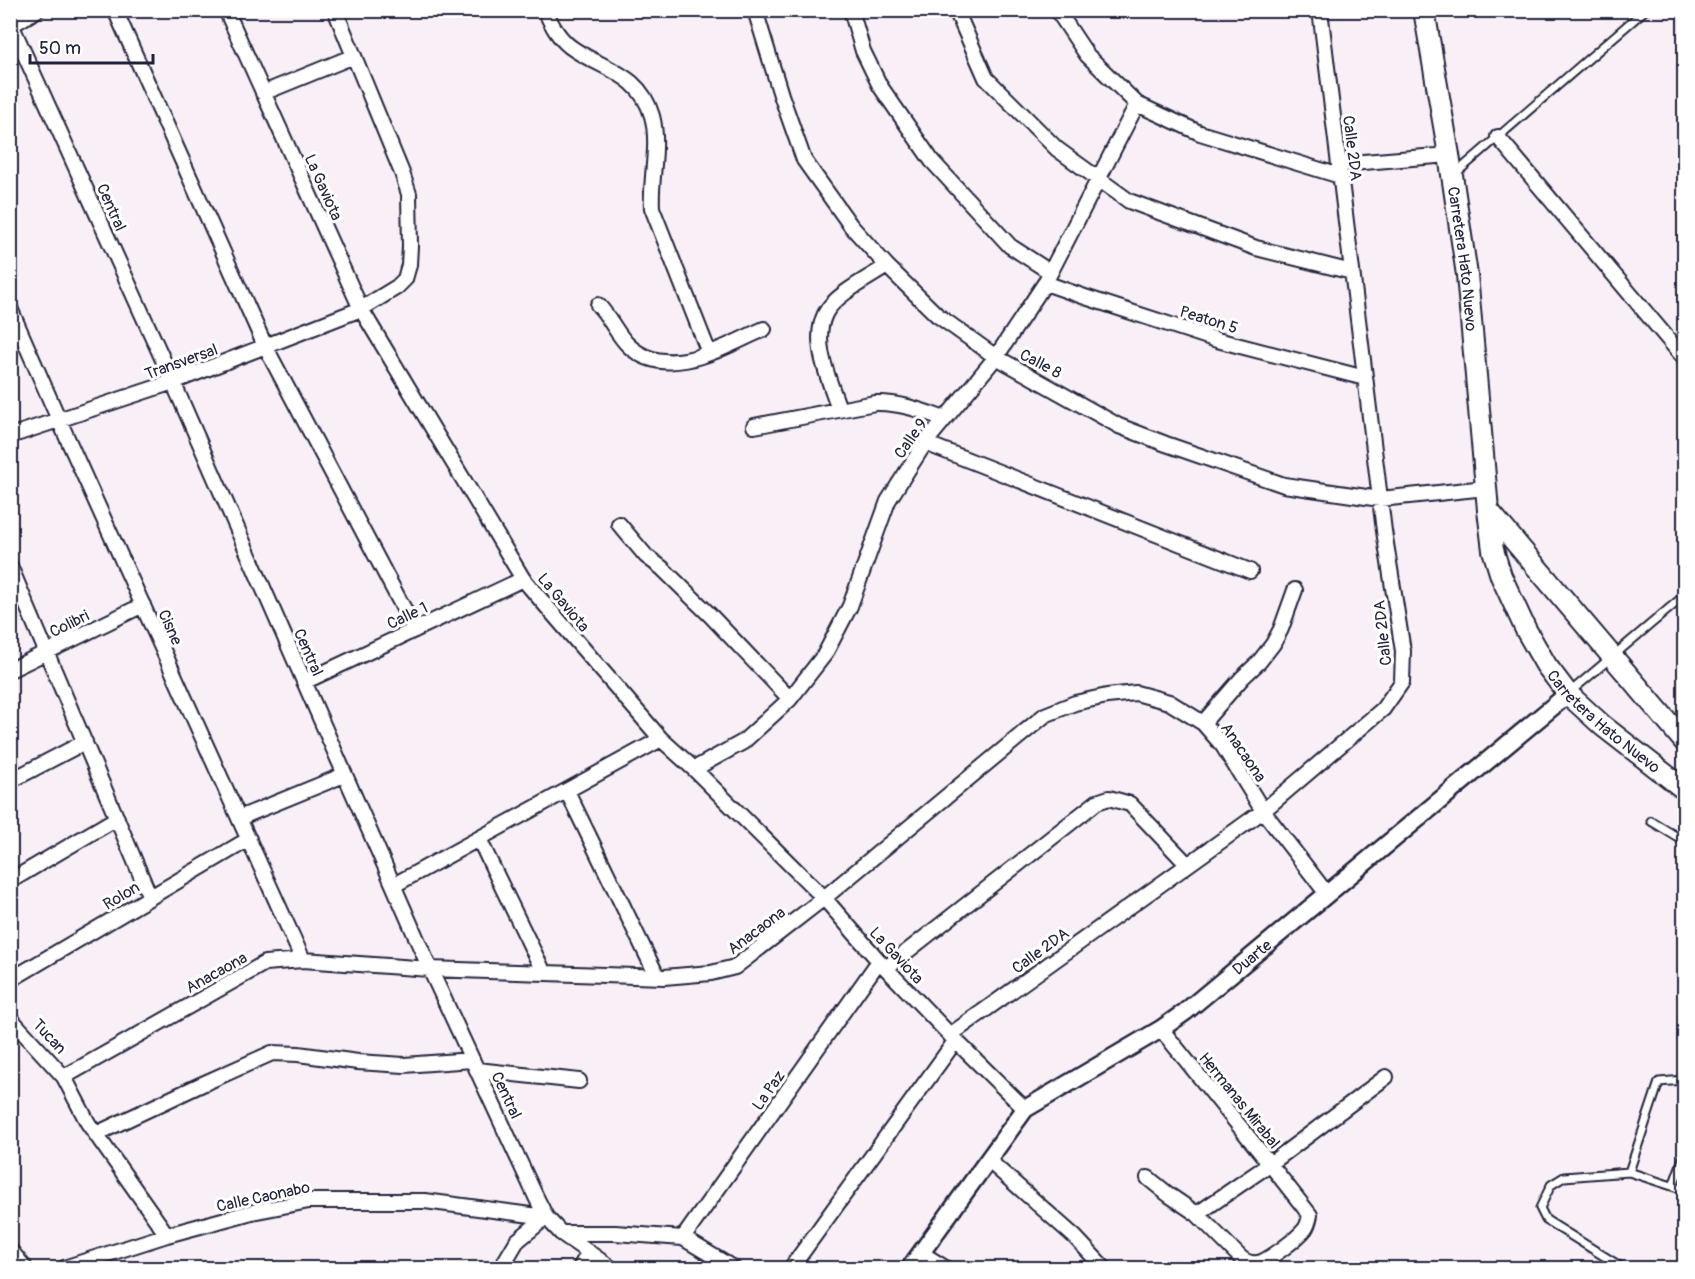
<svg xmlns="http://www.w3.org/2000/svg" width="1695" height="1279" font-family="Pangolin,sans-serif">
<rect width="100%" height="100%" fill="#f9f0f7"/>
<filter id="ink" filterUnits="userSpaceOnUse"><feTurbulence type="fractalNoise" baseFrequency=".0167" numOctaves="2"/><feDisplacementMap in="SourceGraphic" scale="12" xChannelSelector="R" yChannelSelector="G"/><feConvolveMatrix kernelMatrix="1 2 1 2 8 2 1 2 1" color-interpolation-filters="sRGB"/></filter>
<g filter="url(#ink)">
<g fill="none" stroke-linecap="round" stroke-linejoin="round">
<defs>
<path id="service" d="M1455,174L1645,10
M1569,693L1684,596
M1651,821L1684,841
M1684,1080L1659,1082L1629,1172L1684,1190
M1673,1186L1684,1156
M1623,1268L1546,1220L1540,1208L1551,1185L1564,1177L1629,1172"/>
<path id="minor" d="M115,10L265,346L415,630
M226,10L361,309L523,579L661,739L694,769L824,898L879,961L950,1035L1025,1109
M545,10C552,26 560,41 575,50C607,71 640,74 652,116C660,145 650,178 652,208L709,353
M755,10L781,95L804,160L851,226L887,266L937,315L996,357L1119,426L1166,444L1284,485L1380,499L1486,488
M851,10L863,51L880,86L932,161L1010,246L1050,272
M956,10L986,78L1057,149L1129,201L1256,248L1352,272
M1057,10L1087,55L1137,104L1200,133L1340,176
M10,22L173,382L430,969L536,1197L546,1217L561,1233L611,1268
M10,26L37,10
M263,93L354,56
M1498,137L1684,358
M1339,164L1449,155
M1045,283L1085,297L1217,340L1365,378
M598,305C610,317 617,335 629,346C668,382 725,346 764,329
M10,308L59,420L303,960
M839,409C830,381 811,343 825,314C834,295 869,278 887,266
M754,426L875,403C899,402 922,411 945,419
M10,436L173,382L361,309L397,287L405,279L409,265L410,246L409,194L402,173L335,10
M925,443L1250,571
M619,524L646,556L662,568L710,615L790,699
M10,566L150,897
M10,670L143,605
M304,682L523,579
M1203,723L1242,678L1259,662L1273,644L1281,629L1295,590
M694,769L743,742L790,699L825,654L850,606L888,501L925,443L996,357L1045,283L1137,104
M10,781L85,742
M567,791L657,976
M239,818L344,775
M479,839L544,973
M10,881L117,818
M394,885L661,739
M886,968L1097,802L1109,798L1130,804L1187,864
M10,980L249,839
M10,1018L64,1077L88,1123L167,1235
M1161,1029L1270,1164L1386,1077
M950,1035L1263,811L1383,709L1402,682L1403,651L1384,531L1320,10
M477,1070L579,1081
M64,1077L265,963L303,960L430,969L664,977L711,973L735,967L824,898L1045,715L1075,703L1107,696L1136,693L1169,702L1203,723L1223,746L1263,811L1327,894
M96,1134L198,1086L272,1053L298,1054L358,1062L404,1065L472,1060
M988,1160L1075,1237L1104,1268
M1148,1178L1169,1195L1197,1214L1240,1257C1245,1262 1250,1264 1258,1263C1268,1261 1298,1238 1305,1229C1308,1225 1309,1220 1310,1215L1270,1164L1197,1214
M561,1233H615L683,1238L733,1268
M683,1238L879,961
M10,1250L25,1268
M921,1253L945,1268
M64,1268L167,1235L252,1212L309,1201H425L546,1217
M501,1268L517,1241L546,1217
M580,1268L589,1252
M791,1268L956,1040"/>
<g id="tertiary">
<path id="s1" d="M910,1268L1025,1109L1161,1029L1185,1012L1568,694"/>
</g>
<g id="secondary">
<path id="s2" d="M1424,10L1449,155L1467,275L1488,510L1493,550L1501,576L1526,630L1546,665L1568,694L1603,726L1684,789"/>
<path d="M1488,510L1684,741"/>
</g>
</defs>
<use href="#service" stroke="#22223b" stroke-width="11"/>
<use href="#minor" stroke="#22223b" stroke-width="18"/>
<use href="#tertiary" stroke="#22223b" stroke-width="21"/>
<use href="#secondary" stroke="#22223b" stroke-width="24"/>
<use href="#service" stroke="#fff" stroke-width="7"/>
<use href="#minor" stroke="#fff" stroke-width="14"/>
<use href="#tertiary" stroke="#fff" stroke-width="16"/>
<use href="#secondary" stroke="#fff" stroke-width="20"/>
</g>
</g>
<g text-anchor="middle" stroke-width="6" stroke-linejoin="round" paint-order="stroke">
<g font-size="16" fill="#22223b" stroke="#fff">
<text transform="translate(1353 148) rotate(83)" y="6">Calle 2DA</text>
<text transform="translate(324 187) rotate(66)" y="6">La Gaviota</text>
<text transform="translate(112 207) rotate(66)" y="6">Central</text>
<text dy="6" stroke="none"><textPath href="#s2" startOffset="252">Carretera Hato Nuevo</textPath></text>
<text transform="translate(1209 319) rotate(17)" y="6">Peaton 5</text>
<text transform="translate(181 361) rotate(-20)" y="6">Transversal</text>
<text transform="translate(1041 363) rotate(28)" y="6">Calle 8</text>
<text transform="translate(910 438) rotate(-55)" y="6">Calle 9</text>
<text transform="translate(564 602) rotate(50)" y="6">La Gaviota</text>
<text transform="translate(407 615) rotate(-25)" y="6">Calle 1</text>
<text transform="translate(69 623) rotate(-26)" y="6">Colibri</text>
<text transform="translate(171 627) rotate(66)" y="6">Cisne</text>
<text transform="translate(1382 633) rotate(-96)" y="6">Calle 2DA</text>
<text transform="translate(309 652) rotate(66)" y="6">Central</text>
<text dy="6" stroke="none"><textPath href="#s2" startOffset="753">Carretera Hato Nuevo</textPath></text>
<text transform="translate(1244 752) rotate(56)" y="6">Anacaona</text>
<text transform="translate(121 895) rotate(-31)" y="6">Rolon</text>
<text transform="translate(756 930) rotate(-37)" y="6">Anacaona</text>
<text transform="translate(1040 950) rotate(-36)" y="6">Calle 2DA</text>
<text transform="translate(897 955) rotate(47)" y="6">La Gaviota</text>
<text dy="6" stroke="none"><textPath href="#s1" startOffset="470">Duarte</textPath></text>
<text transform="translate(216 972) rotate(-29)" y="6">Anacaona</text>
<text transform="translate(50 1036) rotate(47)" y="6">Tucan</text>
<text transform="translate(768 1090) rotate(-55)" y="6">La Paz</text>
<text transform="translate(507 1095) rotate(65)" y="6">Central</text>
<text transform="translate(1240 1100) rotate(51)" y="6">Hermanas Mirabal</text>
<text transform="translate(263 1196) rotate(-12)" y="6">Calle Caonabo</text>
</g>
</g>
<rect width="1695" height="1279" fill="none" stroke="#fff" stroke-width="36"/>
<rect x="18" y="18" width="1659" height="1243" fill="none" stroke="#22223b" stroke-width="2" filter="url(#ink)"/>
<path d="M30 54v9h123v-9" fill="none" stroke="#22223b" stroke-width="3"/>
<text x="39" y="54" font-size="18" fill="#22223b" stroke="#ffffff" stroke-width="4.5" paint-order="stroke">50 m</text>
</svg>
